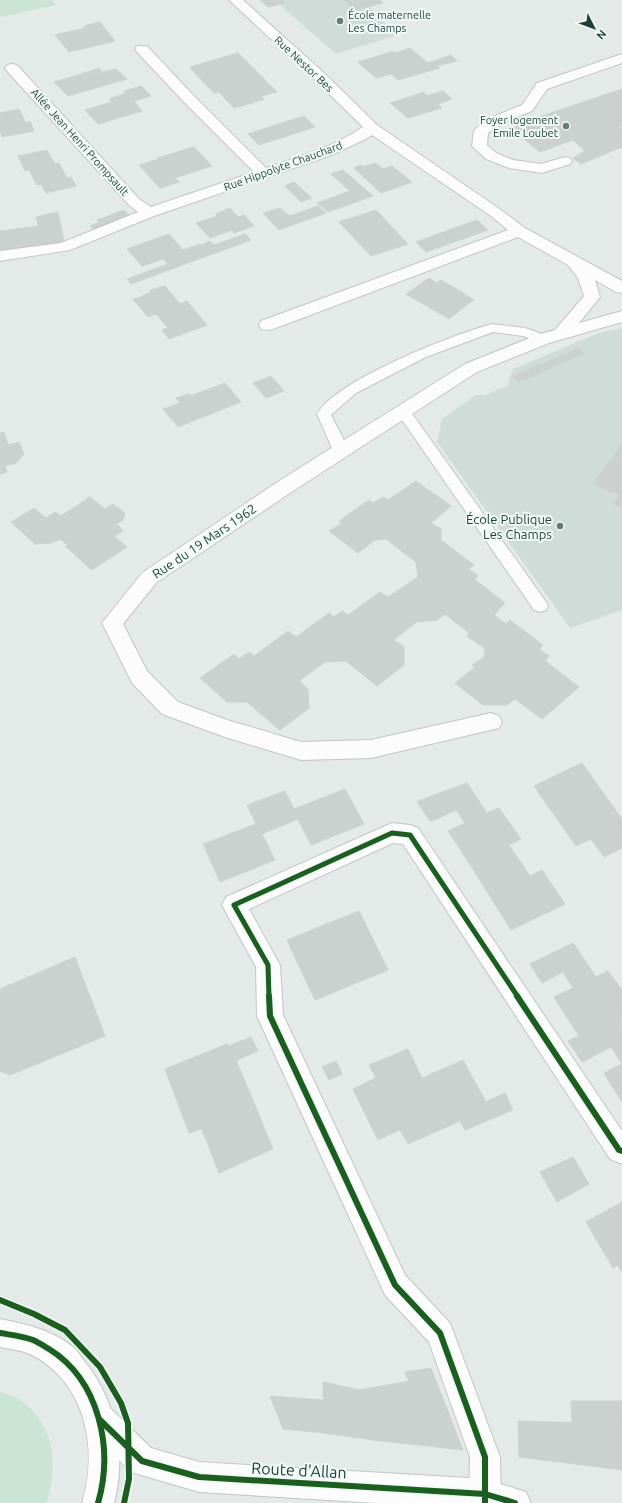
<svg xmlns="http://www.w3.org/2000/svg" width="622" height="1503" font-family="Ubuntu,sans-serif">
<rect width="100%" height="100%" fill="#e3eae7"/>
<path fill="#d0dcd7" d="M282,0H380L383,3L369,7L397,35L336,54L279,4Z
M622,328V610L570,628L437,442L442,419L476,395H485L507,386L513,369L599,333Z"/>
<path fill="#cae4d5" d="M0,0H52L56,5L0,17Z
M0,1392C6,1395 15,1396 20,1400C33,1409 45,1424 49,1439C55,1456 53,1487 46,1503H0Z"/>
<path fill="#cad1cf" stroke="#ccd3d0" d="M260,0H282L285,3L268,7Z
M343,0H380L383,3L355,10Z
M100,22L115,41L69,52L57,37L87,30L84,26Z
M85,28L87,30L57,37L55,35Z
M410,48L428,63L451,55L457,61L437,66L440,68L398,80L391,74L376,78L361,65L386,57L390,61L401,57L396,53Z
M394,51L401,57L390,61L386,57L361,65L358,62Z
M238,53L240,55L192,70L190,67Z
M240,55L263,78L259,80L272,93L246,101L249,104L234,108L219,92L214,93L192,70Z
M99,68L102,71L80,77L78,75Z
M116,69L127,79L68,96L54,82L78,75L80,77Z
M263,78L277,92L272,93L259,80Z
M141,86L151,96L134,101L142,111L98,124L85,110L129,97L124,91Z
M622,89V126L619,127L622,129V147L581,164L573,158L585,151L573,140L540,152L509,127Z
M443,91L452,99L438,104L442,108L408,118L390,103L413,96L417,99Z
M423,92L428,96L417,99L413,96Z
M126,93L129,97L112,102L109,99Z
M261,96L264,99L249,104L246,101Z
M19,109L26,123L30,121L34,131L2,137L0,130V113Z
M304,116L315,127L259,145L248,134Z
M194,147L196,149L160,161L157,158Z
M196,149L212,166L156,184L139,165L159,159L160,161Z
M47,150L55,164L59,163L67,178L71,177L76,186L46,193L41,184L37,185L29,170L25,171L18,156Z
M376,163L383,169L392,166L412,182L381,193L354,168L361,165L363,167Z
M343,170L373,196L328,212L317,203L350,191L331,174Z
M175,178L179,182L160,188L156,184Z
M294,182L312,198L301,202L285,186Z
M318,206L326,213L279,230L263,213L280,208L290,216Z
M230,208L238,217L244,215L254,226L234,233L232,230L210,238L196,223L217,216L215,214Z
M124,210L130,216L94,230L90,226L99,222L97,220Z
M376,210L408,244L371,256L339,222Z
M58,212L64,241L44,246L36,217Z
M477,220L488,230L426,252L416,242Z
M38,226L44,246L0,253V231Z
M169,234L183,250L200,244L210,255L131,284L127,279L168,264L163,259L142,266L127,249Z
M245,234L251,240L210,255L201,245L210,241L214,245Z
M429,278L437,283L441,280L455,288L450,293L468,304L449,319L406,294Z
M165,286L180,304L187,301L207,325L169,339L162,330L168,328L156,314L153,315L138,298L151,292L150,290Z
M455,288L474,300L468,304L450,293Z
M138,298L153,315L148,317L133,299Z
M579,348L584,353L519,382L513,376Z
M271,376L284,391L266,398L253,383Z
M225,383L241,402L178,427L163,409L180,403L176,398L189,394L190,396Z
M4,432L8,445L19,442L24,454L16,463L5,466L7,472L0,474V433Z
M622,444V462L612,458Z
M612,458L622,462V507L613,504L619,495L593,484Z
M416,481L451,506L431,523L441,529V540L474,565L469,569L478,576L474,579L505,603L494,615L506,624L510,620L543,645L539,649L549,656L545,661L579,687L542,719L515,699L507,705H483L455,683L475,667L472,665L485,656L484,648L467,636L469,633L445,614L437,620L416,622L394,640L404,647V665L377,686L346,661L325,662L299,681L308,689L309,708L280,730L247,702H227L200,678L234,654L239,659L249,652L254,656L288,631L296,637L329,613L334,617L342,611L348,615L380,592L388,597L418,577L416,562L386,539L375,540L358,553L329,531L342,523L339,521L369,500L373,503L383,497L388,500Z
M90,497L105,509L113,504L125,513L123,520L102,534L108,540L114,536L127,547L92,570L65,546L68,545L60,539L51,543L35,544L11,522L34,508L46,518L55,512L61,516Z
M118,525L123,531L108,540L102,534Z
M582,763L599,787L592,792L617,825L622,823V848L604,857L591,839L576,846L534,786Z
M467,783L487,813L499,808L521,839L469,863L448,831L465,823L456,810L439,818L426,798Z
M599,787L622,819V823L617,825L592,792Z
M345,789L364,824L311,845L298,819L262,834L275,860L220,882L203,844L256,824L247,805L285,791L294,809Z
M426,798L439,818L430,821L417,802Z
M509,845L530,876L542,870L565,904L511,930L469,863Z
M359,911L388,970L315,1000L304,977L312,974L301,949L319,941L317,934L335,926L334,921Z
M334,921L335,926L317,934L319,941L301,949L312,974L304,977L287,940Z
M573,943L596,977L608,971L622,990V1015L579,1036L554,997L573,988L563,972L542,983L530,964Z
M75,957L105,1036L10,1075L0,1071V989Z
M621,1015L622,1064L611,1047L592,1057L579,1036Z
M579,1036L592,1057L582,1062L568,1041Z
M251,1037L258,1051L237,1060L234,1055L182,1078L201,1129L189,1133L165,1069L227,1044L229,1046Z
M408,1049L422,1078L463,1060L486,1102L505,1093L513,1110L465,1130L460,1121L408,1144L400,1130L378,1140L353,1089L376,1078L369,1065Z
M234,1055L273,1149L219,1173L182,1078Z
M336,1061L342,1074L329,1080L322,1067Z
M622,1064V1102L604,1073Z
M573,1157L589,1184L557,1202L540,1172Z
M622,1202V1272L618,1265L613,1268L586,1222Z
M431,1368L463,1450L437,1447L405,1372Z
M409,1381L437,1447L373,1440L360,1390Z
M323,1382L360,1390L373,1440L324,1433Z
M270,1396L323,1400L324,1433L283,1429Z
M571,1401H622V1424L572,1423Z
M518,1421L622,1424V1470L519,1457Z"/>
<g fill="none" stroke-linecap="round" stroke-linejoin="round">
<defs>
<path id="service" d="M492,324L525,328L548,336L550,339L548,342L543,343L523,336L493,332L426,357L356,393L331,415L343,438L347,451L345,455L340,456L335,455L317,414C338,379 452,335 492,324Z
M403,406L408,408L546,602L548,606L546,610L540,612L534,610L398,414L396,411L398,408Z"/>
<path id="minor" d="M229,0H243L324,73L377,125L501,210L525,228L622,281V293L616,292L595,280L600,297L579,323L622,311V322L549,343L477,372L293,491L156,583L123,624L147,671L178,702L227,720L301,742L371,740L491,713L499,716L502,722L499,728L371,758L301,760L225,737L162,714L132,683L102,623L142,573L279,481L465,364L537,335L555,330L584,296L578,278L568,265L518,237L273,329L267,330L261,329L259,325L261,321L508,230L491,216L372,135L364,140L329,156L154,216L70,250L0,261V251L61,243L138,212L129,205L7,71L5,68L7,65L12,64L17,65L139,199L151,207L254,172L183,101L137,52L135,49L137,46H147L193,95L266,168C299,157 334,147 363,127L314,79Z
M622,54V63L547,89L532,111L507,121L488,133L487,145L496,153L513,160L541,164L565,157L570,158L572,161L570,164L542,173L509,168L486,159L472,146L474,131L476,128L497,115L522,105L537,83Z
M392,823L410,825L418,828L622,1131V1164L610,1159L403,844L393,843L249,909L280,965L283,1015L405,1275L450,1323L500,1457L501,1503H469L470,1457L429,1342L385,1295L257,1016L256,967L222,905L226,897Z"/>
<path id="tertiary" d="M100,1405L111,1409L151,1448L199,1462L485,1479L526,1492L531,1503H377L199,1492L131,1472L89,1431L85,1420L89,1409Z"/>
<path id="secondary" d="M0,1319C26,1324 52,1330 73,1347C78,1351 81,1357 85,1362C116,1400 127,1455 114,1503H82C99,1448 85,1381 30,1354C21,1350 9,1349 0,1347Z"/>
</defs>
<use href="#service" stroke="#c0c7c4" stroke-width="2"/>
<use href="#minor" stroke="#c0c7c4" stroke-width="2"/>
<use href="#tertiary" stroke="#c0c7c4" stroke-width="2"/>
<use href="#secondary" stroke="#bec7c4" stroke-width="2"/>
<use href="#service" fill="#fbfcfb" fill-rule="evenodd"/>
<use href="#minor" fill="#fbfcfb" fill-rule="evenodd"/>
<use href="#tertiary" fill="#fbfcfb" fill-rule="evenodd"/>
<use href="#secondary" fill="#fbfcfb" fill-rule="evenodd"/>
<defs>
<path id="cycleway-far1" d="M269,997L268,965L234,905L392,833L410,835L518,997"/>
<path id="cycleway" d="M269,996L270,1016L395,1285L440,1333L485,1457V1503
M517,996L619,1150L622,1151
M0,1300L34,1314L65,1330L100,1367L121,1403L128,1423L129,1479L124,1503
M0,1333C11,1335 22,1336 33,1340C38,1342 44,1346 49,1349C99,1380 114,1448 98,1503
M100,1420L142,1461L199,1477L485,1494L515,1503"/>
</defs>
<use href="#cycleway-far1" stroke="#f1f9f6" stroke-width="8"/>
<use href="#cycleway" stroke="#f1f9f6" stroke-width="9"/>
<use href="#cycleway-far1" stroke="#1b5e20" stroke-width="5"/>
<use href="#cycleway" stroke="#1b5e20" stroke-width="6"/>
</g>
<g fill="#647b77" stroke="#f1f9f6" stroke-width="1.5">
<circle cx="340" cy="21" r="4"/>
<circle cx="566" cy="126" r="4"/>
<circle cx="560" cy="526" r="4"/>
</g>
<g text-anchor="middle" stroke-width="4" stroke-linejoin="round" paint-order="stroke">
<g font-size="11" fill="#1f3f3a" stroke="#f1f9f6" text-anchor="start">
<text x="348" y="19">École maternelle<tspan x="348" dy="13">Les Champs</tspan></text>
<text x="558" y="124" text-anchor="end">Foyer logement<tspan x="558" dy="13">Emile Loubet</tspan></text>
</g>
<g font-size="11" fill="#1f3f3a" stroke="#f1f9f6">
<text transform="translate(304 64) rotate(43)" y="4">Rue Nestor Bes</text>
<text transform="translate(80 142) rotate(48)" y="4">Allée Jean Henri Prompsault</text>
<text transform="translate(283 166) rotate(-20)" y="4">Rue Hippolyte Chauchard</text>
</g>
<g font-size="13" fill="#1f3f3a" stroke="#f1f9f6" text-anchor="end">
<text x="552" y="524">École Publique<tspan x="552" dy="15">Les Champs</tspan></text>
</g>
<g font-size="13" fill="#1f3f3a" stroke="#f1f9f6">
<text transform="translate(204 541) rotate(-34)" y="5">Rue du 19 Mars 1962</text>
</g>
<g font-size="16" fill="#1f3f3a" stroke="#f1f9f6">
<text transform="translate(299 1470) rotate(3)" y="6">Route d'Allan</text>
</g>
</g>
<g transform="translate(594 28) rotate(132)" stroke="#f1f9f6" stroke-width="3" paint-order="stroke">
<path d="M0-3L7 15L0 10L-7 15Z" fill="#1f3f3a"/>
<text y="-6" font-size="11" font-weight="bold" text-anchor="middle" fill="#1f3f3a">N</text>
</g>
</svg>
